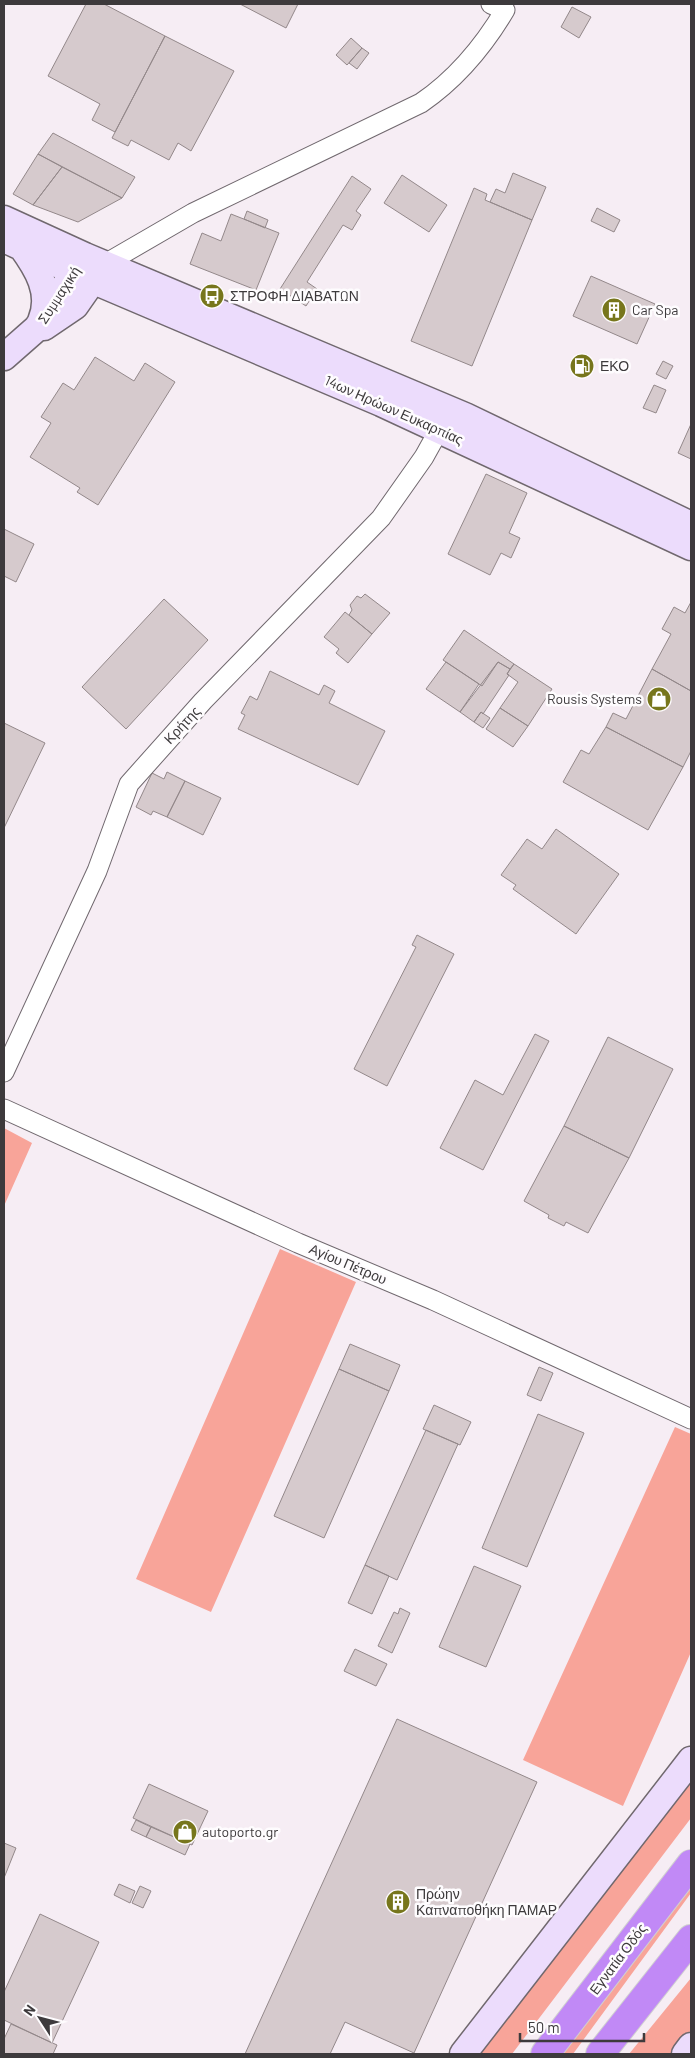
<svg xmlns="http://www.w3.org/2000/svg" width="695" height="2058" font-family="Barlow,sans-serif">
<rect width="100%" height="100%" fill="#f6edf4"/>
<path fill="#f8a499" d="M4,1128L32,1143L4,1206Z
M280,1249L356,1282L211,1612L136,1579Z
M675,1427L691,1434V1652L623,1806L523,1760Z
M691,1781V1818L512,2054H480Z
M691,1879V1893L573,2054H560Z
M691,1978V2030L672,2054H629Z"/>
<path fill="#d6cacd" stroke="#93888a" d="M86,4H104L165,36L115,132L92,120L100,104L48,76Z
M240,4H298L286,28Z
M572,7L591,17L579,38L561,27Z
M165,36L234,71L191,151L178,143L169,160L131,140L128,146L112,138Z
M351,38L362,48L347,65L336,55Z
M362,48L369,53L357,69L349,63Z
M53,133L135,177L122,198L38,154Z
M38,154L62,167L33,205L13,194Z
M62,167L122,198L78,222L33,205Z
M513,173L546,187L532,220L490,202L496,189L505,193Z
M402,175L447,205L429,232L384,203Z
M352,176L371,189L356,211L361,215L352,230L343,225L307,282L317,289L306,306L280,289Z
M474,188L487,194L485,200L532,220L472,366L411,341Z
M597,208L620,220L614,232L591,221Z
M247,211L268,220L265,228L244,219Z
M231,214L279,233L256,290L190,264L202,233L221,241Z
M591,276L655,304L637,344L573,316Z
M95,357L134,381L145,363L175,382L98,505L77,492L80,488L30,457L51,423L41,417L63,383L74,390Z
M663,361L673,366L666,379L656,374Z
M654,385L666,390L656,413L643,408Z
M691,424V459L678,453Z
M486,474L527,493L509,533L520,538L511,558L501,553L490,575L448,554Z
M4,529L34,544L16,582L4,576Z
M365,594L390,613L372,634L349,615L352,610L350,605L357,596L361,598Z
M164,599L208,640L126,729L82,687Z
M691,602V691L652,669L671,634L662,629L674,607L685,613Z
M345,612L372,634L348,663L336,653L339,649L324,637Z
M464,630L514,664L510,669L498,662L482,686L443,660Z
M446,662L479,684L460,712L426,689Z
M498,662L510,669L507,674L509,675L483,714L481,712L474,722L460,712Z
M514,664L552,689L528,726L500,708L518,682L507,674Z
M652,669L691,691V751L683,767L606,727L613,713L626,719Z
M270,671L319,695L324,685L335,691L329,703L385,731L358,785L238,729L245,715L241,713L250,696L257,700Z
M500,708L528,726L513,747L486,729Z
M481,712L490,718L483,728L474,722Z
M4,723L45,743L4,828Z
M606,727L683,767L648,830L563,782L581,750L589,754Z
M167,772L185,781L167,817L153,811L151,815L136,807L152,773L164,779Z
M185,781L221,798L203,835L167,817Z
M556,829L619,874L576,934L513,889L516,885L501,875L527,839L542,849Z
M417,935L454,954L387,1086L354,1069L416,947L412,945Z
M535,1034L549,1041L483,1170L440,1148L475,1080L503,1095Z
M608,1037L673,1069L629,1158L564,1126Z
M564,1126L629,1158L588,1233L566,1222L564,1226L548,1218L549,1215L524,1201Z
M350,1344L400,1365L389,1391L339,1369Z
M539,1367L553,1373L541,1401L527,1395Z
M339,1369L389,1391L324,1538L274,1516Z
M434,1405L471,1422L460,1445L423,1429Z
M538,1414L584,1433L527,1567L482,1548Z
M426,1430L458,1444L397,1580L365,1565Z
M365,1565L389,1576L372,1614L348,1603Z
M474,1566L521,1586L486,1667L439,1647Z
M400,1608L410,1613L392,1653L378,1646L394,1612L398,1614Z
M355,1649L387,1664L376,1686L344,1671Z
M397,1719L537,1782L414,2053L345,2022L330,2054H245Z
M149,1784L208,1811L192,1845L133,1818Z
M136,1820L151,1827L146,1837L131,1830Z
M151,1827L190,1844L185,1855L146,1837Z
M4,1843L16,1848L4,1878Z
M119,1884L135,1891L130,1903L114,1895Z
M140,1886L151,1891L143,1908L132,1903Z
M40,1914L99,1942L52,2043L4,2020V1992Z
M11,2024L57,2045L53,2054H4V2039Z"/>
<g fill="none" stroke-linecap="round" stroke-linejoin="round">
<defs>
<path id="street" d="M105,264L193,213L421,103C456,79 483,47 505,10L491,4
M4,1072L97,871L129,784L203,701L381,518L424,457L439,430
M4,1109L298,1243L433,1300L691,1419"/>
<path id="secondary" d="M4,219L85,256L465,416L691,525
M4,239L94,281L381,403L691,547
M21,246C37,268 53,293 41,321
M44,327L75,306L103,266
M4,357L37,328L84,257
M463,2054L691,1760
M685,2054L691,2046"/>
<path id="highway" d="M545,2054L691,1864
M600,2054L691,1939"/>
</defs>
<use href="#street" stroke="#70686e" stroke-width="21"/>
<use href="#secondary" stroke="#70686e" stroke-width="29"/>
<use href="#highway" stroke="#d0d0d0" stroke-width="30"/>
<use href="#street" stroke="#fff" stroke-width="19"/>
<use href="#secondary" stroke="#ecdcfc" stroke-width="26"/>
<use href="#highway" stroke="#c189f6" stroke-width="28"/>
</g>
<defs>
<symbol id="bus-disc" viewBox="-11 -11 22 22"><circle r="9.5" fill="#77761c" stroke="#fefcfe"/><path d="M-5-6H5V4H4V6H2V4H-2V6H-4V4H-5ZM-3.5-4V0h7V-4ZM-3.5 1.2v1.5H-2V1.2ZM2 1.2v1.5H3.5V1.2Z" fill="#fff"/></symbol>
<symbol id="building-disc" viewBox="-11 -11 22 22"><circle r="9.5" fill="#77761c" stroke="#fefcfe"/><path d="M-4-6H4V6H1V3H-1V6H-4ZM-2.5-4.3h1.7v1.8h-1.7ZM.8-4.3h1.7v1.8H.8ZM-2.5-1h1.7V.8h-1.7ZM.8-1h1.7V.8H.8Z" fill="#fff"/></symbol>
<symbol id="fuel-disc" viewBox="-11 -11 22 22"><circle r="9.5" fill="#77761c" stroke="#fefcfe"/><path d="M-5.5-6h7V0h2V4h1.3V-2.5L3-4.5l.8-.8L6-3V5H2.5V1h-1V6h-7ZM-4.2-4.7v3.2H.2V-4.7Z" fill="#fff"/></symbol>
<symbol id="shop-disc" viewBox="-11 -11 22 22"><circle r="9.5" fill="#77761c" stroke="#fefcfe"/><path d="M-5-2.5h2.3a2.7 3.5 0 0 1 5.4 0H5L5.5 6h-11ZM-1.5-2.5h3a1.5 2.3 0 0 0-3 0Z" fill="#fff"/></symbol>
</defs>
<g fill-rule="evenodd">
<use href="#bus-disc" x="198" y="282" width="28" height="28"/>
<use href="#building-disc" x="600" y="296" width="28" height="28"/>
<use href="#fuel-disc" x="568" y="352" width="28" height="28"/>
<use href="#shop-disc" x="645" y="685" width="28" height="28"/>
<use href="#shop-disc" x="171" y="1818" width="28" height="28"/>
<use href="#building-disc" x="384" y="1888" width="28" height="28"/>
</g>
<g text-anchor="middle" stroke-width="5" stroke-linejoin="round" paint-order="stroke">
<g font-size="14" fill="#3d3a3c" stroke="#fefcfe">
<text transform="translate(59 295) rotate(-57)" y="5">Συμμαχική</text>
<text transform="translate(394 410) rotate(24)" y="5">14ων Ηρώων Ευκαρπίας</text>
<text transform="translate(182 725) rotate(-47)" y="5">Κρήτης</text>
<text transform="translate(348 1264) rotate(23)" y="5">Αγίου Πέτρου</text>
<text transform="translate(618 1959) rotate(-53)" y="5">Εγνατία Οδός</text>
</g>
<g font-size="14" fill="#3d3a3c" stroke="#fefcfe" text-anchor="start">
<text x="230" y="301">ΣΤΡΟΦΗ ΔΙΑΒΑΤΩΝ</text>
<text x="632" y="315">Car Spa</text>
<text x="600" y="371">ΕΚΟ</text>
<text x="642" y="704" text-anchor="end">Rousis Systems</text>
<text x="202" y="1837">autoporto.gr</text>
<text x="416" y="1899">Πρώην<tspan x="416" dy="16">Καπναποθήκη ΠΑΜΑΡ</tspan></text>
</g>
</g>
<rect width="695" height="2058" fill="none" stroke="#3d3a3c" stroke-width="10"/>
<g transform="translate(40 2018) rotate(306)" stroke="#fefcfe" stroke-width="4" paint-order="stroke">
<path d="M0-4L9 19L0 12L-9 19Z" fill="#3d3a3c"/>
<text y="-8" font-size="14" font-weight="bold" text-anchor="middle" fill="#3d3a3c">N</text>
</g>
<path d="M520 2033v8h124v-8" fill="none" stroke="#3d3a3c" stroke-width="2.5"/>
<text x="528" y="2033" font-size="15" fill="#3d3a3c" stroke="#fefcfe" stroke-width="4" paint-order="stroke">50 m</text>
</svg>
